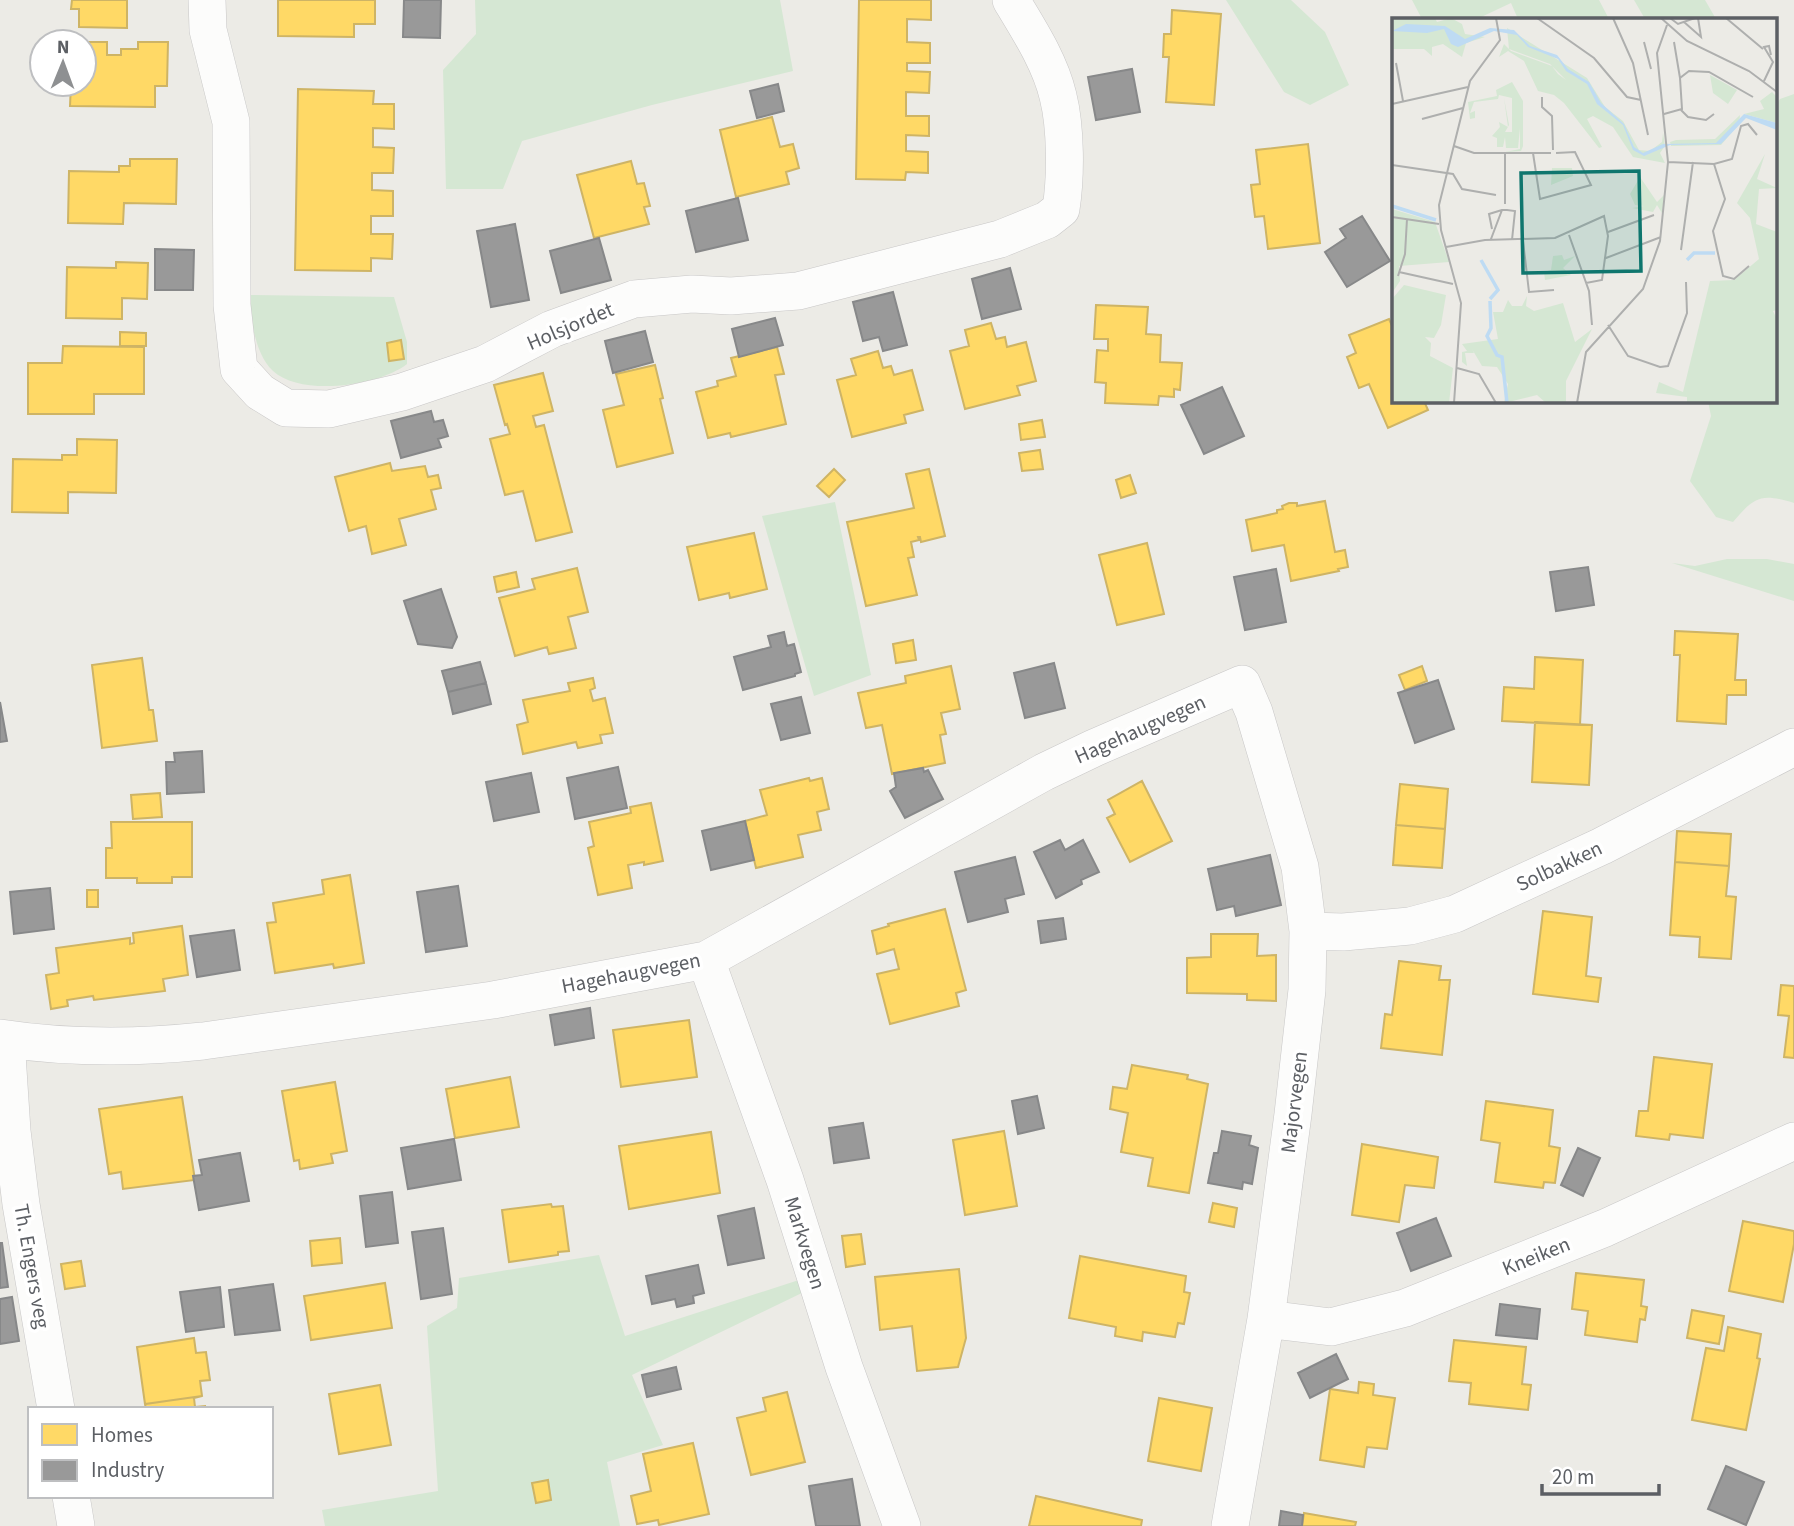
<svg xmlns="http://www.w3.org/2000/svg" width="1794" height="1526" font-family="'Source Sans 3',sans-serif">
<rect width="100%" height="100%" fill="#ecebe6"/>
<path fill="#d5e7d3" d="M475,0H780L793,71L652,105L522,141L503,189H446L443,70L476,34Z
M1226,0H1291L1325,32L1349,85L1310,105L1284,92Z
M1412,0H1599L1609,19H1518L1511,3L1477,19H1422Z
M1634,0H1705L1716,19H1645Z
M1794,94V503C1761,493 1755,496 1733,522L1716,517L1690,481L1711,416L1708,401H1775V106L1780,99Z
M247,295L394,297L407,342V364C379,386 301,397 273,371C254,353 252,319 247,295Z
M835,502L871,675L814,696L762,516Z
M1727,559H1767L1794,564V601L1672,563L1695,566Z
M599,1255L625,1336L802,1279L806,1291L632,1375L663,1445L607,1462L620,1526H325L322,1510L438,1491L427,1326L457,1308L459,1278Z"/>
<path fill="#ffd966" stroke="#ceb465" stroke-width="2" d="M72,0H127V28L79,27V9H71Z
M278,0H375V24H354V37L278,36Z
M859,0H931V20L907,19V42L930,43V63H907V71L930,72L929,93L906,92V116H929V136L906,135V151L928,152V173L906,172L905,180L856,179Z
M1172,10L1221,14L1214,105L1166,102L1169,57H1163L1164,34H1171Z
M84,42H107V55H121V49H138V42H168L167,86H155V107L70,106L71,84H84Z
M298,89L374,91L373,104H394V129L373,128V147L394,148L393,173H372V190L393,191V216H371V234H393L392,259L371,258V271L295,270Z
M772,117L780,147L793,144L799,168L786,172L789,184L736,197L720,130Z
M1308,144L1320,243L1268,249L1264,216L1255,217L1251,185L1260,184L1256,150Z
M130,159H177L176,204L124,203L123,224L68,223L69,171L119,172V166H130Z
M631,161L637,184L644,183L650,206L644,207L649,224L594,238L577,175Z
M116,262L148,263L147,299L122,298V319L66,318L67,267L116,268Z
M1096,305L1148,307L1146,334L1161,335L1160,362L1182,363L1180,390L1174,389V397L1159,396L1158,405L1105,403L1106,383L1095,382L1097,350L1108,351V339H1094Z
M1389,319L1393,328V401H1424L1428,410L1388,428L1369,384L1359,388L1347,357L1356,353L1349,335Z
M991,323L996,339L1005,337L1007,347L1026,342L1036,381L1017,386L1020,395L965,409L950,351L969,346L965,330Z
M120,332L146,333V346H120Z
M401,340L404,359L389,361L387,343Z
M63,346L144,347V394H94V414H28V363H62Z
M777,347L784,374L775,375L786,424L731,437L730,433L708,438L696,392L718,386L717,381L736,376L731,358Z
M878,351L883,368L891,366L894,375L912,370L923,410L904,415L906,423L852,437L837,380L856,375L851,359Z
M655,365L663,398L660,399L673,453L617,467L603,410L624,405L616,374Z
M543,373L553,411L533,416L536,427L544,425L572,532L536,541L523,491L505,495L490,439L510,434L507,424L505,425L494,385Z
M1042,420L1045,437L1021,440L1019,424Z
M77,439L117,440L116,493L68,492V513L12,512L13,459L62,460V455H77Z
M1040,450L1043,469L1022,471L1019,453Z
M390,463L392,471L425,466L428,477L438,475L441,488L431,490L436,509L399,519L406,545L372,554L366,526L349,531L335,477Z
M834,469L845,480L829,497L817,486Z
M929,469L945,536L921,542L920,537H918L919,540L911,542L914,557L908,558L917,595L866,606L847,522L914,508L906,474Z
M1130,475L1136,493L1121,498L1116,480Z
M1325,501L1335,552L1345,550L1348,567L1338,569L1339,571L1291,581L1284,545L1252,551L1246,520L1277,513V510L1283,509L1282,506L1289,503H1297V506Z
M754,533L767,589L730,598L729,593L699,600L687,547Z
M1147,543L1164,614L1117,625L1099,555Z
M577,568L588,612L568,617L576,648L549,654L547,647L515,656L499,598L535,589L532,579Z
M516,572L519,587L497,592L494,577Z
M1675,631L1738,634L1735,680H1746V695H1727L1726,724L1677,721L1680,655H1674Z
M913,640L916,660L896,663L893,644Z
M1535,657L1583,660L1580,725L1502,721L1504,687L1534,689Z
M142,658L149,710H153L157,741L102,748L92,665Z
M951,666L960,709L941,713L946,734L940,735L945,763L892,774L882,725L866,728L858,693L906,683L905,676Z
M1422,666L1427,681L1405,690L1399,675Z
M593,678L595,688L590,690L593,701L605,698L613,733L600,735L602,743L578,748L576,742L523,754L517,725L528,722L523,700L570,691L568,683Z
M1535,722L1592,725L1589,785L1532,782Z
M809,778L810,781L822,778L829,809L817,812L821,830L798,835L803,857L756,868L745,821L767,815L760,790Z
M1142,781L1172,841L1130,862L1107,818L1115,814L1108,800Z
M1400,784L1448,789L1445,829L1396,825Z
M160,793L162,817L133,819L131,795Z
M651,803L663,861L644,865V862L628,865L632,888L598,895L588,848L594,846L589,822L631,813L630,807Z
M111,822H192V877H172V883H137V878H106V848H112Z
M1396,825L1445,829L1442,868L1393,865Z
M1677,831L1731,834L1729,866L1675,862Z
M1675,862L1729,866L1726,896L1736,897L1731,959L1699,957L1700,937L1670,935Z
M350,875L364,963L334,968L333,964L275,973L267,923L276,922L273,903L324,894L322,880Z
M87,890H98V907H87Z
M945,909L966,990L956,993L959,1006L890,1024L877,974L899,969L894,949L877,954L872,931L889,926L888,924Z
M1543,911L1592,917L1586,976L1601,978L1598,1002L1533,994Z
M182,926L188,975L163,979L165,991L94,1000L93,996L67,1000L68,1006L51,1009L46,975L59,973L56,948L130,938V944L134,943L133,933Z
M1211,934H1258L1257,956L1276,955V1001L1247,1000V994L1187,993V958L1211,957Z
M1399,961L1441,966L1439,980H1450L1442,1055L1381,1048L1385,1014L1392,1015Z
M1781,985L1794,986V1058L1784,1057L1789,1016L1778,1015Z
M689,1020L697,1077L621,1087L613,1030Z
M1654,1057L1712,1064L1703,1138L1670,1134L1669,1140L1636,1136L1639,1111H1648Z
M1132,1065L1188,1075L1187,1079L1208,1084L1189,1193L1148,1186L1153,1158L1121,1152L1128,1113L1110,1109L1113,1087L1127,1089Z
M510,1077L519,1127L455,1138L446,1089Z
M335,1082L347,1151L331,1154L333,1163L300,1169L299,1160L294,1161L282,1091Z
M182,1097L195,1180L123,1189L121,1172L109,1174L99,1109Z
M1486,1101L1553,1110L1549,1146L1560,1148L1555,1183L1544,1182L1543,1188L1495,1182L1500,1143L1481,1140Z
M1004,1131L1017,1206L965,1215L953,1140Z
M711,1132L720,1193L629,1209L619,1146Z
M1362,1144L1438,1157L1434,1188L1405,1185L1399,1222L1352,1215Z
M1213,1203L1237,1208L1234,1227L1209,1222Z
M551,1204L552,1207L563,1206L569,1251L558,1252V1255L509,1262L502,1210Z
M1743,1221L1794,1231V1244L1783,1302L1729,1291Z
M861,1234L865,1264L846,1267L842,1236Z
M340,1238L342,1263L312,1266L310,1241Z
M1080,1256L1186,1276L1184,1292L1190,1293L1184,1324L1178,1323L1175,1337L1143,1332L1142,1341L1115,1336L1116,1327L1069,1318Z
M81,1261L85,1286L65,1289L61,1264Z
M959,1269L966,1338L958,1367L917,1371L912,1326L880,1330L875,1277Z
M1576,1273L1644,1280L1641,1306L1647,1307L1645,1320L1640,1319L1637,1342L1585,1335L1588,1311L1572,1309Z
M385,1283L392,1328L311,1340L304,1296Z
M1692,1310L1724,1316L1719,1344L1687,1338Z
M1728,1327L1761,1334L1757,1358L1760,1359L1746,1430L1692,1420L1706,1348L1724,1351Z
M194,1338L196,1353L206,1352L210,1380L200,1381L202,1396L145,1404L137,1347Z
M1454,1340L1526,1347L1522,1384L1531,1385L1528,1410L1469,1404L1471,1383L1449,1381Z
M1359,1382L1374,1384L1373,1395L1395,1398L1387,1449L1367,1447L1364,1467L1320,1460L1330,1389L1358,1393Z
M380,1385L391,1445L339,1454L329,1394Z
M787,1392L805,1462L751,1475L737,1418L766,1411L763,1398Z
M202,1396L194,1398L195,1407L205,1406V1409H146L145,1404Z
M1159,1398L1212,1408L1201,1471L1148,1461Z
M693,1443L709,1514L659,1525L658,1520L637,1524L631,1496L651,1491L643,1454Z
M548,1480L551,1500L536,1503L532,1483Z
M1036,1496L1142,1520L1141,1526H1029Z
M1304,1513L1356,1522L1355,1526H1302Z"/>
<path fill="#999" stroke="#878889" stroke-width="2" d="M404,0H441L440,38L403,37Z
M1132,69L1140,112L1096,120L1088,77Z
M778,84L784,111L757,118L750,91Z
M738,198L748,240L696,252L686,211Z
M1362,216L1390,261L1347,287L1325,252L1346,238L1340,229Z
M515,224L529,300L491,307L477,231Z
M599,238L611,280L561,293L550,251Z
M155,249L194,250L193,290H155Z
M1010,268L1021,309L982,319L972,279Z
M893,292L907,345L883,351L879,337L863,341L853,302Z
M775,318L783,345L739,357L732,329Z
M645,331L653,362L613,373L605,341Z
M1222,387L1244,436L1204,454L1181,405Z
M431,411L434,422L443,420L448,436L438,439L441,447L401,458L391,421Z
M1588,567L1594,605L1556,611L1550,572Z
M1276,569L1286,622L1245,630L1234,577Z
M441,589L457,637L452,648L418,644L404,601Z
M784,632L787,646L794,644L801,672L795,674V676L743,690L734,657L771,647L768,636Z
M480,662L486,683L448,692L442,671Z
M1054,663L1065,708L1025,718L1014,673Z
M1438,680L1454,729L1415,743L1398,693Z
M486,683L491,704L453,714L448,692Z
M801,697L810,733L781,740L771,704Z
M0,702L7,741L0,742Z
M202,751L204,792L167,794L166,762H175L174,753Z
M618,767L627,808L575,819L567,778Z
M923,768L924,772L928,770L943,799L905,818L890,791L896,787L894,773Z
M531,773L539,812L494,821L486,782Z
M745,821L754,860L711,870L702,831Z
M1060,840L1065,850L1083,840L1099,872L1081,880L1082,884L1056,898L1034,852Z
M1270,855L1281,905L1236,916L1234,906L1217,910L1208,869Z
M1015,857L1024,894L1005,899L1008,912L968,922L955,872Z
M458,886L467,946L426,952L417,892Z
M50,888L54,929L14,934L10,892Z
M1063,918L1066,939L1041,943L1038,921Z
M234,930L240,970L197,977L190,936Z
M590,1008L594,1038L555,1045L550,1015Z
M1037,1096L1044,1128L1018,1134L1012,1101Z
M863,1123L869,1158L834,1163L829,1128Z
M1222,1131L1251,1136L1249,1145L1258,1148L1252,1184L1243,1182L1242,1189L1208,1183L1214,1153H1218Z
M454,1139L461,1180L408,1189L401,1148Z
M1578,1148L1600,1158L1583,1196L1561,1185Z
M240,1153L249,1201L199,1210L193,1176L202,1175L199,1160Z
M392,1192L398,1243L366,1247L360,1196Z
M754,1208L764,1258L728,1265L718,1216Z
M1436,1218L1451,1256L1411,1271L1397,1233Z
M443,1228L452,1294L421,1299L412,1232Z
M0,1243H2L8,1287L0,1288Z
M698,1265L704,1293L693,1296L694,1303L677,1307L675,1299L652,1304L646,1276Z
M273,1284L280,1330L235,1335L229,1290Z
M220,1287L224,1327L186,1332L180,1292Z
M12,1297L19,1341L0,1344V1299Z
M1500,1304L1540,1309L1537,1339L1496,1335Z
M1336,1354L1348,1379L1310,1398L1298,1373Z
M676,1367L681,1389L647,1397L642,1375Z
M1726,1466L1764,1482L1746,1525L1708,1509Z
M852,1479L860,1526H816L809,1486Z
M1281,1511L1303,1515L1302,1526H1279Z"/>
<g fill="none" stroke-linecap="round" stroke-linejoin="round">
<defs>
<path id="street" d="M207,0L208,30L231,122L232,305L239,369L260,392L286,408L329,409L402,392L485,364L552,329L634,299L692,294L731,296L798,291L1000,239L1047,220L1061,209C1066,177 1066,128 1058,96C1050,62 1029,30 1011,0
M1308,931L1343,932L1410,926L1455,914L1602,846L1794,747
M706,960L785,1180L844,1367L902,1526
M0,1038C66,1048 137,1048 203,1041L493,1000L706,960L1044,772L1094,748L1242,684L1254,712L1300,867L1308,931L1307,990L1293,1114L1266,1319L1230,1526
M6,1039L12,1131L21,1204L56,1409
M1266,1319L1331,1327L1405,1308L1605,1228L1794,1141
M71,1496L76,1526"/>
</defs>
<use href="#street" stroke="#c8c7c7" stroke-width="38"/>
<use href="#street" stroke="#fcfcfb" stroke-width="37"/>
</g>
<g text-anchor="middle" stroke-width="7" stroke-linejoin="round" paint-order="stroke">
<g font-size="21" fill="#5c5f64" stroke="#fff">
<text transform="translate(570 326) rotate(-23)" y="7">Holsjordet</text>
<text transform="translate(1140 729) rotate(-24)" y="7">Hagehaugvegen</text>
<text transform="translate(1559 866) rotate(-25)" y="7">Solbakken</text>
<text transform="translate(631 973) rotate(-11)" y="7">Hagehaugvegen</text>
<text transform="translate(1294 1102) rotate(-83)" y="7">Majorvegen</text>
<text transform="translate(805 1243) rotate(73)" y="7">Markvegen</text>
<text transform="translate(1536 1256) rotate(-22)" y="7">Kneiken</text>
<text transform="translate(32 1266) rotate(80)" y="7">Th. Engers veg</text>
</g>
</g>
<g transform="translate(1392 18)">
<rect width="385" height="385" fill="#ecebe6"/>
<path d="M0,0H43L45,4L59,0L70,6L73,16L93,19L74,25L70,39L51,26L40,29V38L32,31H1ZM115,10L195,60L213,89L231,103L247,132L258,133L270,124L271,115L273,128L268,135L273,145L241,139L221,109L201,98L195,101L210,129L207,130L172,85L162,77L146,73L132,43L116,33L95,47L107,39L112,26L119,33L160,48L166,56L174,62L158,46L117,31ZM318,57L345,72L336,86L321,75ZM120,64L131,83V128L129,133L113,134L128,131V110L126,130H114L113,119L111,129H105V120L100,118L108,109L107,104L116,109L112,80L117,107L113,114H120V80L107,77L106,81L82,84L78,95L83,93V100L78,101L76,84L105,78L104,72ZM380,74L385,79V105L352,96L372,91L368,83ZM348,97L347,106L329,127L279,128L278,124L284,122L323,121ZM373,136L365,161L385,170L367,171L364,206L385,214V292L381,293L385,301V385H295V379L264,375L267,364L291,374L318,263L342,262L367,241L358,200L345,185ZM160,150H180L181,158L159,167ZM248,159L265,184L272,177L270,195L265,187L261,194L240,190L252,188L243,187L238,176ZM0,191L43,204L57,244L7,248L8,263L0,275ZM170,237L172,242L183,238L171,250L179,257L153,262L152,254L159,252L161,238ZM12,267L54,277L49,307L42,320L33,319L39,325L38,338L61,350L57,385H0V281ZM135,278L134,288L142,293L171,285L183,324L200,311L174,363V385H154L145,377L112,385L116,366L105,349L90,348L80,331L82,335H73L75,348L70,344V334L75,333L70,326L106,321L101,294H111L116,282L120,288H130Z" fill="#d5e7d3"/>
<path d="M14,6L53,8L73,21L98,10L122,12L138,28L165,37L176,51L197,64L209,85L232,106L242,129L251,135L271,126L324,125L352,96L385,105V112L354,100L329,126L278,127L252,138L241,132L231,107L205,86L195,66L174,53L166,41L136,29L125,17L102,13L66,29L59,26L52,11L35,15L0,13Z" fill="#bedbf3"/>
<path fill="none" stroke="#bedbf3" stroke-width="3.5" d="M0,188L44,202M89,242L106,272L98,281M295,242L302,235H323M98,283L99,310L95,318L105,337L110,339L115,385"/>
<path fill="none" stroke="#aeafae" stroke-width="2" d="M145,0L202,40L235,79L249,82M221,0L241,45L256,117M269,0L295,23L357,53L385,74M278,0L286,6L303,0M334,0L371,31M292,4L309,19L306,0M252,24L259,51M282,24L288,60M4,45L11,83M372,63L381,44L372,29L377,28L379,37M150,79V89L160,98L161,132M0,86L76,69M289,92L296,99L314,102L322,96M272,96L290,91L288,60L297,53L317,54L361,79M30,101L71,90M62,128L82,135H159M141,135L148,181L199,167L183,134L164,135M276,144L322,146L340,141L349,108L356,106L365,117M322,146L333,181L321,213L331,258L342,261L357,248M0,147L61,156L70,171L104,177M113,186V135M0,199L47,206M100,211L97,196L110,192M216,214L262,197M177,217L197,273L200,307M99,221L110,192H115L123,193L120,222M131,223L137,274L162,272M54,229L93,222L163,220L212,198L216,218L210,262L194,265M289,232L301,144M214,240L269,219M7,254L61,266M6,258L13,236L15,201M216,307L236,338L268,349L276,348L295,295L294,264M65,350L87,356L104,385M62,385L69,285L49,212L47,187L78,63L108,22L104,0M185,385L194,334L251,271L268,223L276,144L265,35L275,7"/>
<path fill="#0f766e" fill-opacity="0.15" stroke="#0f766e" stroke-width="3.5" d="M247,153L249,253L131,255L129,155Z"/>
<rect width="385" height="385" fill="none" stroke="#5c5f64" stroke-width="3.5"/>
</g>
<rect x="28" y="1407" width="245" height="91" fill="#ffffff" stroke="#bebfc1" stroke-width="2"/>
<rect x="42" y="1424" width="35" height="21" fill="#ffd966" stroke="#bebfc1" stroke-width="2"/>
<text x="91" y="1442" font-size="21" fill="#5c5f64">Homes</text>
<rect x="42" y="1460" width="35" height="21" fill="#999999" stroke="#bebfc1" stroke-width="2"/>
<text x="91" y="1477" font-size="21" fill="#5c5f64">Industry</text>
<g transform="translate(63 63) rotate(1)"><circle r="33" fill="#ffffff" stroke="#bebfc1" stroke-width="2"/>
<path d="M0-5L12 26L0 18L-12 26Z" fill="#8e9092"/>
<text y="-10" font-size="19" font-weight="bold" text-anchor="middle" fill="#5c5f64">N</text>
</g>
<path d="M1542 1484v10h117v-10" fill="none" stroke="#5c5f64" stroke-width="3.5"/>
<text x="1552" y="1484" font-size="21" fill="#5c5f64" stroke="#ffffff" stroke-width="5" paint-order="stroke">20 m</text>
</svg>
